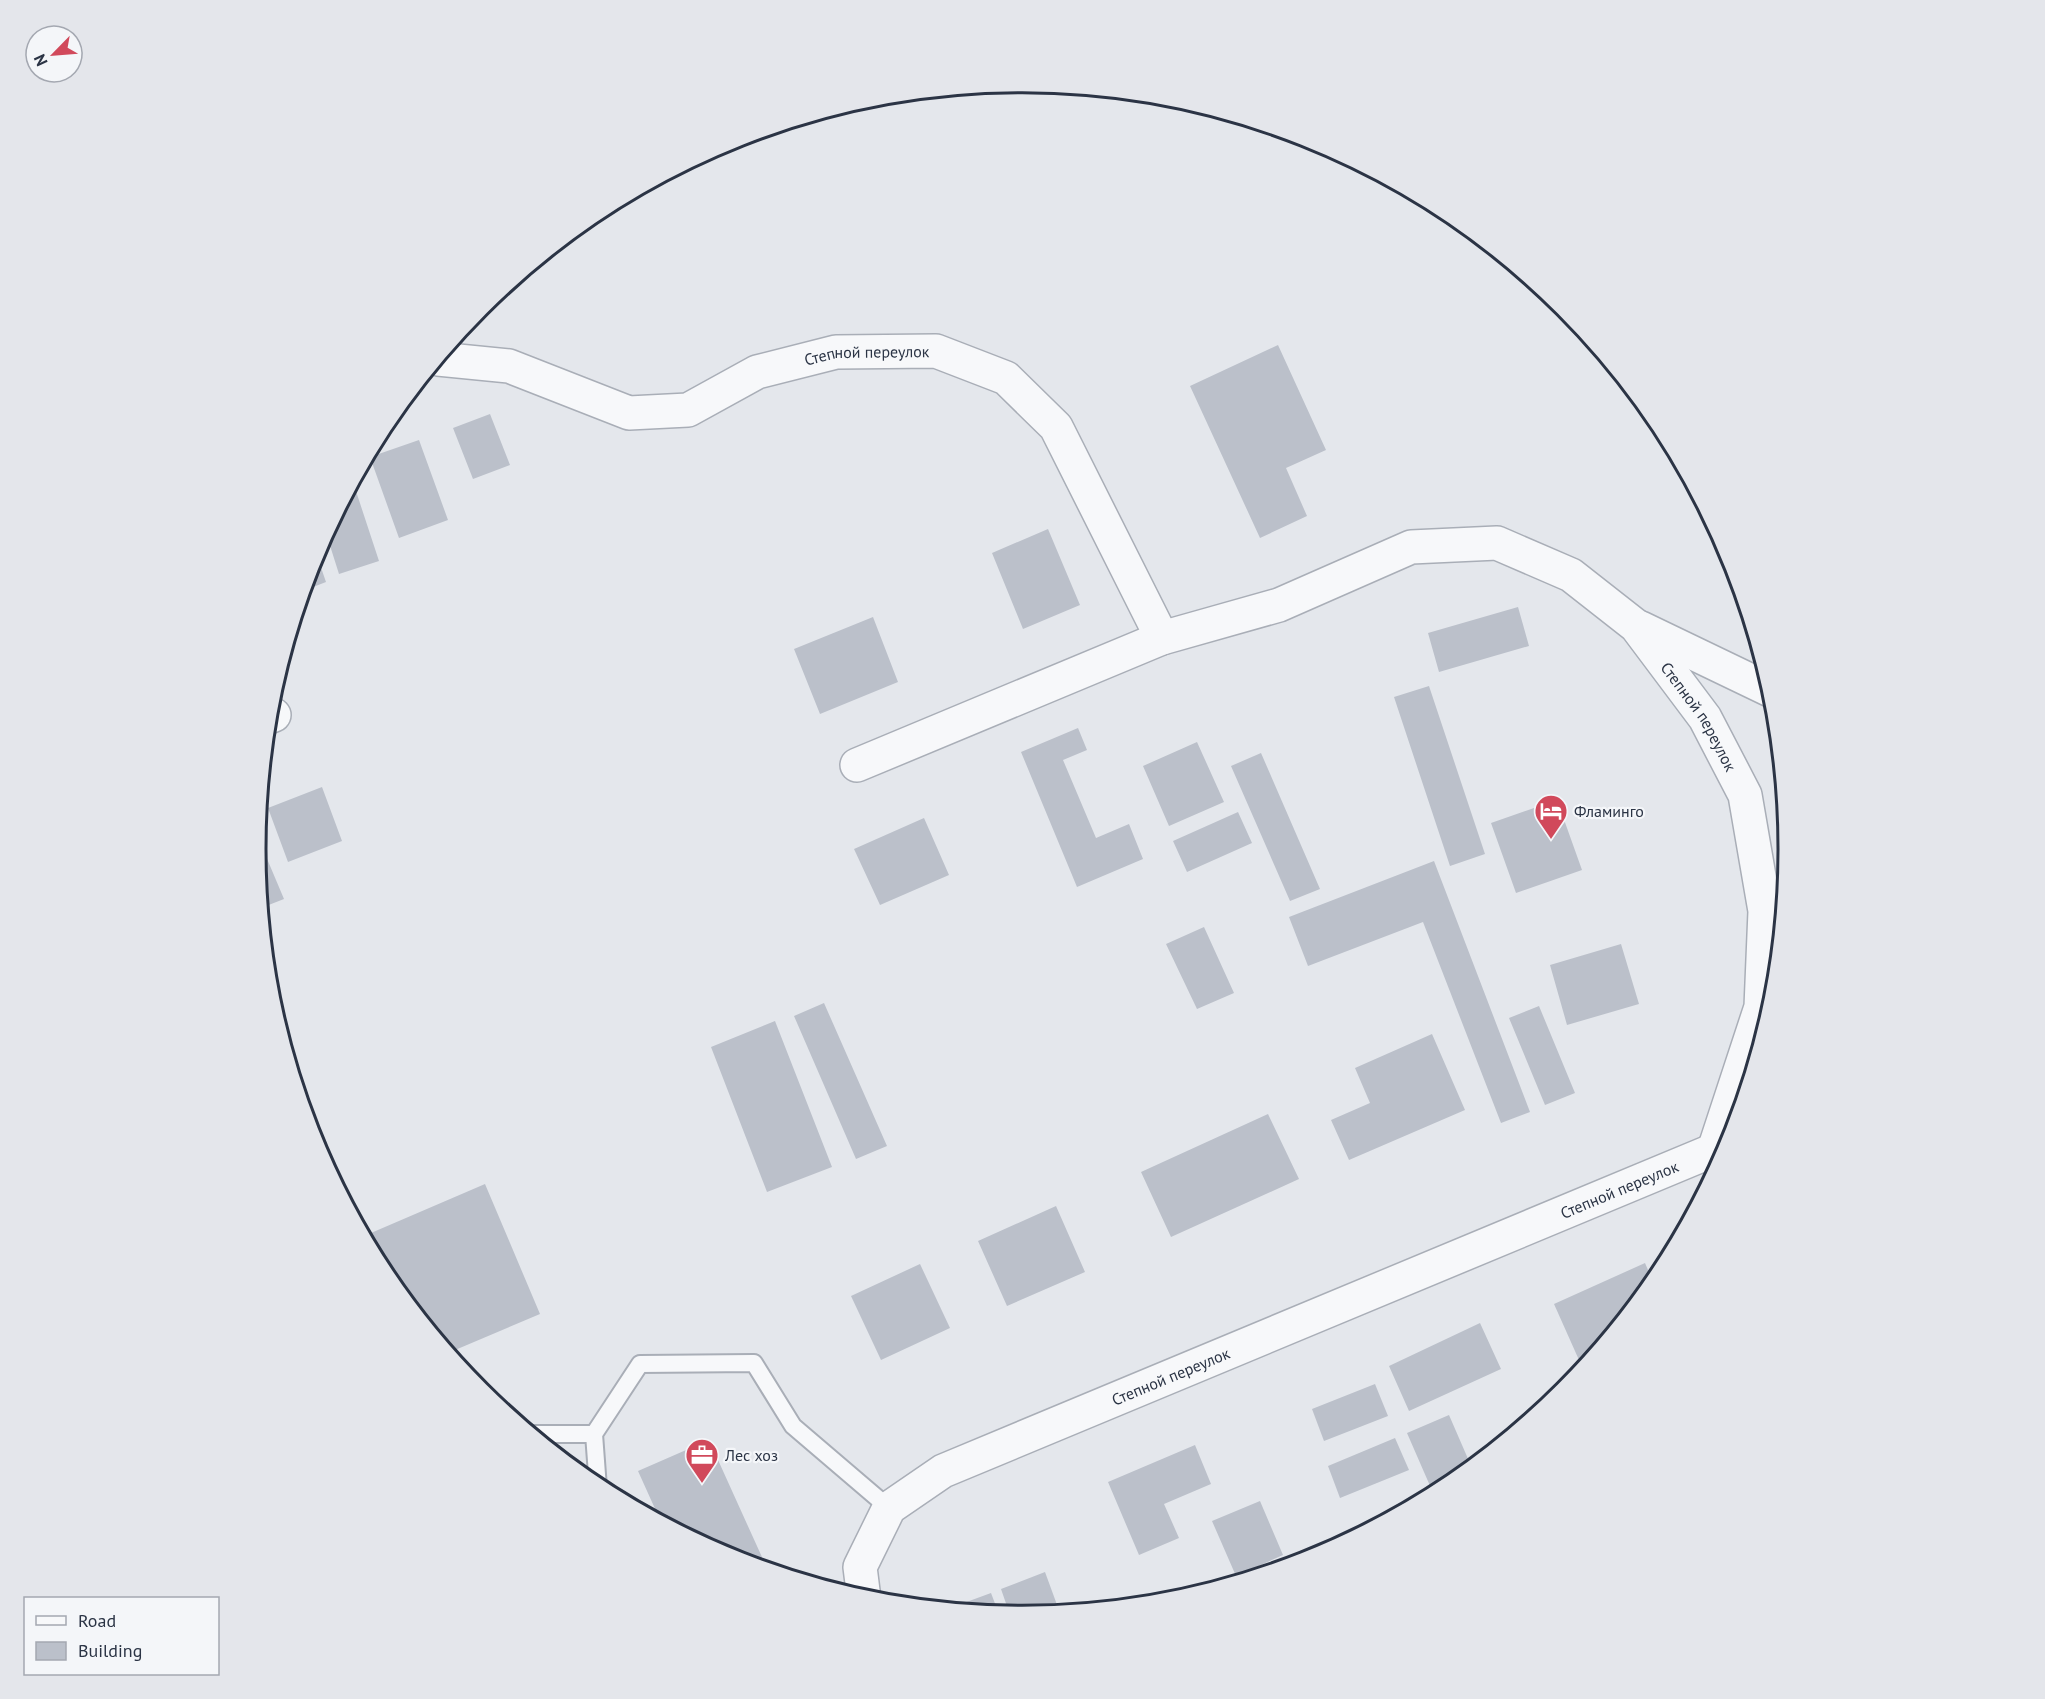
<svg xmlns="http://www.w3.org/2000/svg" width="2045" height="1699" font-family="'PT Sans',sans-serif">
<rect width="100%" height="100%" fill="#e4e7ec"/>
<path fill="#bbc0ca" d="M1278,345L1326,450L1286,468L1307,516L1260,538L1190,386Z
M490,414L510,465L473,479L453,428Z
M419,440L448,520L399,538L370,457Z
M353,482L379,561L339,574L326,533Z
M1048,529L1080,605L1023,629L992,553Z
M316,553L326,582L303,591L314,556Z
M1518,607L1529,646L1439,672L1428,633Z
M873,617L898,682L820,714L794,649Z
M1429,686L1485,854L1450,866L1394,697Z
M1078,728L1087,750L1063,760L1096,838L1129,824L1143,859L1077,887L1021,752Z
M1197,742L1224,802L1169,826L1143,766Z
M1261,753L1320,889L1290,901L1231,766Z
M322,787L342,841L288,862L268,808Z
M1557,800L1582,870L1516,893L1491,823Z
M1238,812L1252,843L1187,872L1173,841Z
M924,818L949,875L880,905L854,849Z
M257,835L284,899L261,908L256,849Z
M1434,861L1530,1112L1501,1123L1423,922L1308,966L1289,917Z
M1204,927L1234,993L1197,1009L1166,944Z
M1621,944L1639,1004L1567,1025L1550,965Z
M824,1003L887,1146L856,1159L794,1016Z
M1539,1006L1575,1093L1545,1105L1509,1018Z
M775,1021L832,1167L767,1192L711,1047Z
M1432,1034L1465,1110L1349,1160L1331,1120L1370,1103L1355,1068Z
M1268,1114L1299,1179L1171,1237L1141,1172Z
M485,1184L540,1314L448,1353L385,1275L364,1236Z
M1056,1206L1085,1272L1007,1306L978,1241Z
M1645,1263L1654,1284L1583,1369L1554,1304Z
M920,1264L950,1328L881,1360L851,1296Z
M1480,1323L1501,1369L1409,1411L1389,1366Z
M1375,1384L1388,1416L1324,1441L1312,1409Z
M1449,1415L1472,1468L1448,1487L1434,1495L1407,1433Z
M1395,1438L1409,1470L1340,1498L1328,1466Z
M709,1440L766,1566L761,1568L729,1558L661,1522L638,1471Z
M1195,1445L1211,1484L1164,1504L1179,1538L1139,1555L1108,1482Z
M1260,1501L1283,1555L1236,1576L1212,1521Z
M1045,1572L1060,1613L1010,1615L1001,1589Z
M991,1593L999,1614L951,1609L950,1608Z"/>
<g fill="none" stroke-linecap="round" stroke-linejoin="round">
<defs>
<path id="lane" d="M531,1434H594
M598,1488L594,1434L640,1364L754,1363L793,1426L889,1508"/>
<g id="street">
<path id="s1" d="M438,359L509,366L629,413L688,410L757,372L836,352L936,351L1006,378L1056,427L1162,638"/>
<path d="M1641,628L1772,691"/>
<path d="M269,717L274,715"/>
<path id="s2" d="M857,765L1162,638L1279,605L1411,547L1497,543L1571,575L1636,626L1705,718L1745,795L1765,911L1761,1007L1714,1150"/>
<path id="s3" d="M864,1599L860,1567L889,1508L943,1471L1714,1150L1733,1138"/>
</g>
</defs>
<use href="#lane" stroke="#a9aeb7" stroke-width="20"/>
<use href="#street" stroke="#a9aeb7" stroke-width="36"/>
<use href="#lane" stroke="#f7f8fa" stroke-width="16"/>
<use href="#street" stroke="#f7f8fa" stroke-width="33"/>
</g>
<defs>
<symbol id="hotel-pin" viewBox="-11 -11 22 30"><path d="M0 17L-7.5 6A9.5 9.5 0 1 1 7.5 6Z" fill="#d1495b" stroke="#f4f6f9"/><path d="M-6-4.5h1.5V1H6V5H4.5V3h-9V5H-6ZM-4 0a1.8 1.8 0 1 1 3.6 0ZM.5 0V-2.5h3Q6-2.5 6 0Z" fill="#fff"/></symbol>
<symbol id="office-pin" viewBox="-11 -11 22 30"><path d="M0 17L-7.5 6A9.5 9.5 0 1 1 7.5 6Z" fill="#d1495b" stroke="#f4f6f9"/><path d="M-6-3h4V-5.5h4V-3h4V5H-6ZM-1-4.5V-3h2v-1.5ZM-6 0V1H6V0Z" fill="#fff"/></symbol>
</defs>
<g fill-rule="evenodd">
<use href="#hotel-pin" x="1532" y="792" width="38" height="52"/>
<use href="#office-pin" x="683" y="1436" width="38" height="52"/>
</g>
<g text-anchor="middle" stroke-width="4.5" stroke-linejoin="round" paint-order="stroke">
<g font-size="16" fill="#2b3445" stroke="#f4f6f9">
<text dy="6" stroke="none"><textPath href="#s1" startOffset="450">Степной переулок</textPath></text>
<text dy="6" stroke="none"><textPath href="#s2" startOffset="956">Степной переулок</textPath></text>
<text dy="6" stroke="none"><textPath href="#s3" startOffset="896">Степной переулок</textPath></text>
<text dy="6" stroke="none"><textPath href="#s3" startOffset="410">Степной переулок</textPath></text>
</g>
<g font-size="16" fill="#2b3445" stroke="#f4f6f9" text-anchor="start">
<text x="1574" y="817">Фламинго</text>
<text x="725" y="1461">Лес хоз</text>
</g>
</g>
<path d="M0 0H2045V1699H0ZM266 849a756 756 0 1 1 1512 0a756 756 0 1 1-1512 0Z" fill="#e4e6eb" fill-rule="evenodd"/>
<path fill="none" stroke="#2b3445" stroke-width="3" d="M266 849a756 756 0 1 1 1512 0a756 756 0 1 1-1512 0Z"/>
<rect x="24" y="1597" width="195" height="78" fill="#f4f6f9" stroke="#a4a8b1" stroke-width="1.5"/>
<rect x="36" y="1616" width="30" height="9" fill="#f7f8fa" stroke="#a4a8b1" stroke-width="1.5"/>
<text x="78" y="1627" font-size="18" fill="#2b3445">Road</text>
<rect x="36" y="1642" width="30" height="18" fill="#bbc0ca" stroke="#a4a8b1" stroke-width="1.5"/>
<text x="78" y="1657" font-size="18" fill="#2b3445">Building</text>
<g transform="translate(54 54) rotate(245)"><circle r="28" fill="#f4f6f9" stroke="#a4a8b1" stroke-width="1.5"/>
<path d="M0-4.5L10 22L0 15L-10 22Z" fill="#d1495b"/>
<text y="-9" font-size="16" font-weight="bold" text-anchor="middle" fill="#2b3445">N</text>
</g>
</svg>
